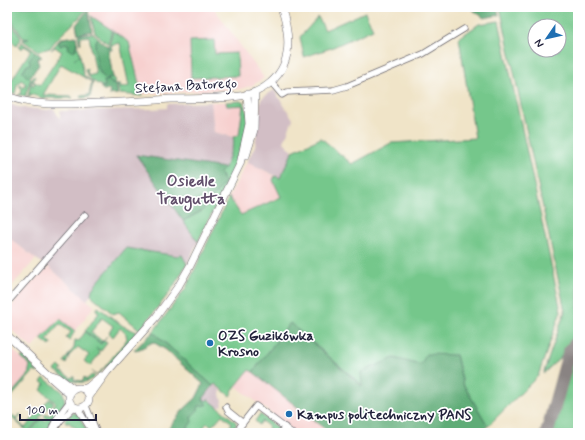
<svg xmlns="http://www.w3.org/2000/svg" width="585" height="440" font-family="Mynerve,sans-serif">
<rect width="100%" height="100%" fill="#fff"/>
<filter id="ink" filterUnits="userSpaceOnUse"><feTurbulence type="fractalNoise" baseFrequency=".025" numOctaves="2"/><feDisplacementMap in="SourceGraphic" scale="8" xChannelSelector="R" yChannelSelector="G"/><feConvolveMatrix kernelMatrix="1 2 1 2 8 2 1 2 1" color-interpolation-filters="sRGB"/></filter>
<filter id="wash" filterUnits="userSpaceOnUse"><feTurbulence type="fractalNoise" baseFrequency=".012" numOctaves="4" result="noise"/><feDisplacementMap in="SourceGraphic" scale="16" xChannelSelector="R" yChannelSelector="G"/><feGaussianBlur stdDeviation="0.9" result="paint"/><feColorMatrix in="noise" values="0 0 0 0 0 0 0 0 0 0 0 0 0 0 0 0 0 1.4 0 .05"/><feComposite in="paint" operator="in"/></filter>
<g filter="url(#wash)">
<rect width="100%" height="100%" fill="#f0e4c8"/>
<path fill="#f7d0cf" d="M90,7H213L264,78L251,86L240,89L140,94L129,42L91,16Z
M211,102H226L227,106L243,105L239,135L233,137L214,132Z
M247,162L275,176L273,180L281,196L241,215L229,197Z
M7,236L36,259L7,291Z
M49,267L94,306L75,331L60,319L32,348L7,326V312L31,283Z
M7,345L30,365V368L28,375L7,399Z
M250,369L269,385L330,433H292L287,426L236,386Z"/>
<path fill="#d2bec5" d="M274,90L293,119L284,142L293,151L280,178L247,162L255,146L261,99Z
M211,102L214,132L233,137L234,142L225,168L137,156L198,242L187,264L181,255L178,256L136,250L92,289L91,295L87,300L49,267L36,259L7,236V103L18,107L47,110L54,109L60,119V111L151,109L167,108V104Z
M214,384L221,390L220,394L223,405L218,408L209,399L207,401L203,398Z"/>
<path fill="#74c78b" stroke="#4b7463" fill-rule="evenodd" d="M7,7H88C77,23 60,33 50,48L39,51L22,40L29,39L23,38L7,14Z
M500,7H578V327L571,347L543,374L565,311ZM535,26H559V50H535Z
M365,12L373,29L331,48L304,57L300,37L318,17L325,30Z
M91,16L112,30L108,44L95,33Z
M7,17L20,36L21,39L16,46L11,41Z
M499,21L561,311L538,376L488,426L463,384L456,355L421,365L363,386L290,323L253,372L249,370L232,391L233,392L230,396L215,384L213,386L153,332L186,288L229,197L241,215L281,197L273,180L275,176L280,178L293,151L321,138L352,164L391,143L475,138L459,38L479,24Z
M113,31L129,42L142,96L120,94L117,84H120L121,88L129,86L120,43L111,45L112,50H110L109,46Z
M93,33L98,38L95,42L100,74L107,79L113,76L116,85L107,81L105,84V87C97,85 87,78 85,69H87L88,76L96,74L89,36L80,37L81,43L80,44L78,35Z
M61,38H63L59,41L61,46L65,43L69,45L72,51L76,49L77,42L80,54L74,60L80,55L84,76L93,82L90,97L81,98L80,96L89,95L92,82L61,64L43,95L71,96L73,98H42L30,94V97H28L31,82L33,86L35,83L31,81L34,76L36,77L33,81L40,85L62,52L55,47L51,50Z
M214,40L215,54L237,53L238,76L191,78L190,41Z
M21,42L35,51L30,62L31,64L26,66L22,72L31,78L27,91L26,92V96L18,95L21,94L22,89L19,86L20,85L24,88L26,84L21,80L17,85L15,94L7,91V83L9,84L31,50L24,46L21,50L19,48Z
M242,101C265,120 208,219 198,242L183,221L202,211L220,173L225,168L234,142L233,137L239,135L243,105L227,106L226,102Z
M126,248L178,256L182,255L187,264L170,292L140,330L119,312L113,314L91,295L92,289Z
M98,307L123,326L137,332L111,363L96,376L92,371L96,375L104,368L127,339L126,334L120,328L113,337L109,333L113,326L102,318L91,332L102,341L107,336L101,343L85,331L99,313L96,310Z
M60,319L75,331L69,341L66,338L71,332L59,324L47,340L52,343L50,346L41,339Z
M85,332L101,344L104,341L107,343L101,351L96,348L100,353L90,366L84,361L89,355L78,347L69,356L66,364L64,361L74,348L75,340L79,341Z
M578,353V433H551L569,371Z
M24,356L38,372L37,373L34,371L7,402V399L28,375L30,365L21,357Z
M59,366L62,369L60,371L71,378L74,376V380L83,381L84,377L86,380L92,375L95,377C81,388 68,380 55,370Z
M44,378L63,392L65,402L52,419L46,433H29L41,419L45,421L47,419L44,416L47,413L49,415L53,411L51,409L56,403L41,390L45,384L41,382Z
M203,398L207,401L208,399L236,422V426L231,433L227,430L232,423L222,415L212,426L207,423L199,433H187L191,417L199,406L204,402Z
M49,399L54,403L50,407L49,406L39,418L40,419L28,432L11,417L13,415L16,418L20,414L21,415L16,420L25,428Z
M72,413L78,414L88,433H82L68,422L67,424L64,421Z
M260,414L277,427L275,433H266L269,427L262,421L259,425L255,421Z"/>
<path fill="#5fac77" stroke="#406759" d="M471,7H497L499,15L484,18L473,10Z
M88,10L92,31L78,34L76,25Z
M76,36L77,42L75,50L72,51L68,48L69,45L65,43L61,46L59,45V41L63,38Z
M98,38L108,47L113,78L110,77L106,79C96,73 95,53 95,42Z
M35,51L42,57L37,59L39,65L29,78L22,72L26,66L30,64L29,59Z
M110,80L112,84L116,85L118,94L109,95L110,90H103L100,87H105L104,81Z
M136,155L225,168L220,173L225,182L202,211L183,221Z
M290,323L362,386L361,372L394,358L421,365L426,354L456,355L463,384L488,426L481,433H330L253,372Z
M153,332L213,386L203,399L207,405L199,406L198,410L191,417L192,422L187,428V433H165L183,410L196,398L203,384L166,350L153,342L136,351L134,350Z"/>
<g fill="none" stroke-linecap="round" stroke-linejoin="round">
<path stroke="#898382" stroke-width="14" d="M547,433L569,353L578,340"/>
</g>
</g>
<g filter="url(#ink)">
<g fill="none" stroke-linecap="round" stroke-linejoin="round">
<defs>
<path id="minor" d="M271,82L282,95L287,92L333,90L347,86L423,54L464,29
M7,303L85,215
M86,406L97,433
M226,407L228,411L243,423
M78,409L93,433
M54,430L61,420L74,407
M51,433C53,420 62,412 69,402
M235,433L256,406L292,433
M280,433L285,427"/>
<path id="tertiary" d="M7,96C36,107 67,104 97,103C121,102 146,101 170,99C195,98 221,100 246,95C255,93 264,88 270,83C294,63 290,33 281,7
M246,156L254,130L255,92
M7,335L49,374L51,378L69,394
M49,374L58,377L74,389
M69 398a10 10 0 1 1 20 0a10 10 0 1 1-20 0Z
M83,389L88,387L101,376
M89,397L107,372L156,317L179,285L190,266L240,164L249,124L247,94"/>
</defs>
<use href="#minor" stroke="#6a666c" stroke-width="7"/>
<use href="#tertiary" stroke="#6a666c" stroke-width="8"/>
<use href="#minor" stroke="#fff" stroke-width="5.5"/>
<use href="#tertiary" stroke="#fff" stroke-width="7"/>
</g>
</g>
<g fill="#1f6fb2" stroke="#fff" stroke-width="1.5">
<circle cx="210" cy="343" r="4"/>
<circle cx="289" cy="414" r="4"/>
</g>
<g text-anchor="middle" stroke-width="3.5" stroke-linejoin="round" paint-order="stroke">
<g font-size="14" fill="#22223b" stroke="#fff">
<text transform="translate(186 85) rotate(-3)" y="5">Stefana Batorego</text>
</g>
<g font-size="14" font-weight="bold" fill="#22223b" stroke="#fff" text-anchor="start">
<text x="218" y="340">OZS Guzikówka<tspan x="218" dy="16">Krosno</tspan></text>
<text x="297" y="419">Kampus politechniczny PANS</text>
</g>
<g font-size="16" font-weight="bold" fill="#614f6b" stroke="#fff">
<text x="191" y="186">Osiedle<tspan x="191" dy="18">Traugutta</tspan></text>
</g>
</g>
<rect width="585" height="440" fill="none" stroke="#fff" stroke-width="24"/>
<g transform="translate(547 38) rotate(236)"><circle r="19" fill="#ffffff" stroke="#a7a7b1"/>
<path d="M0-3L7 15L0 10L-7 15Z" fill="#1f6fb2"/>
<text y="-6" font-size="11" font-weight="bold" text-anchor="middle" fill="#22223b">N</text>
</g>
<path d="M20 414v6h76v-6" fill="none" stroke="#22223b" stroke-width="2"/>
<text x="26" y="414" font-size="12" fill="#22223b" stroke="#ffffff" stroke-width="3" paint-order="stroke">100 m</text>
</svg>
